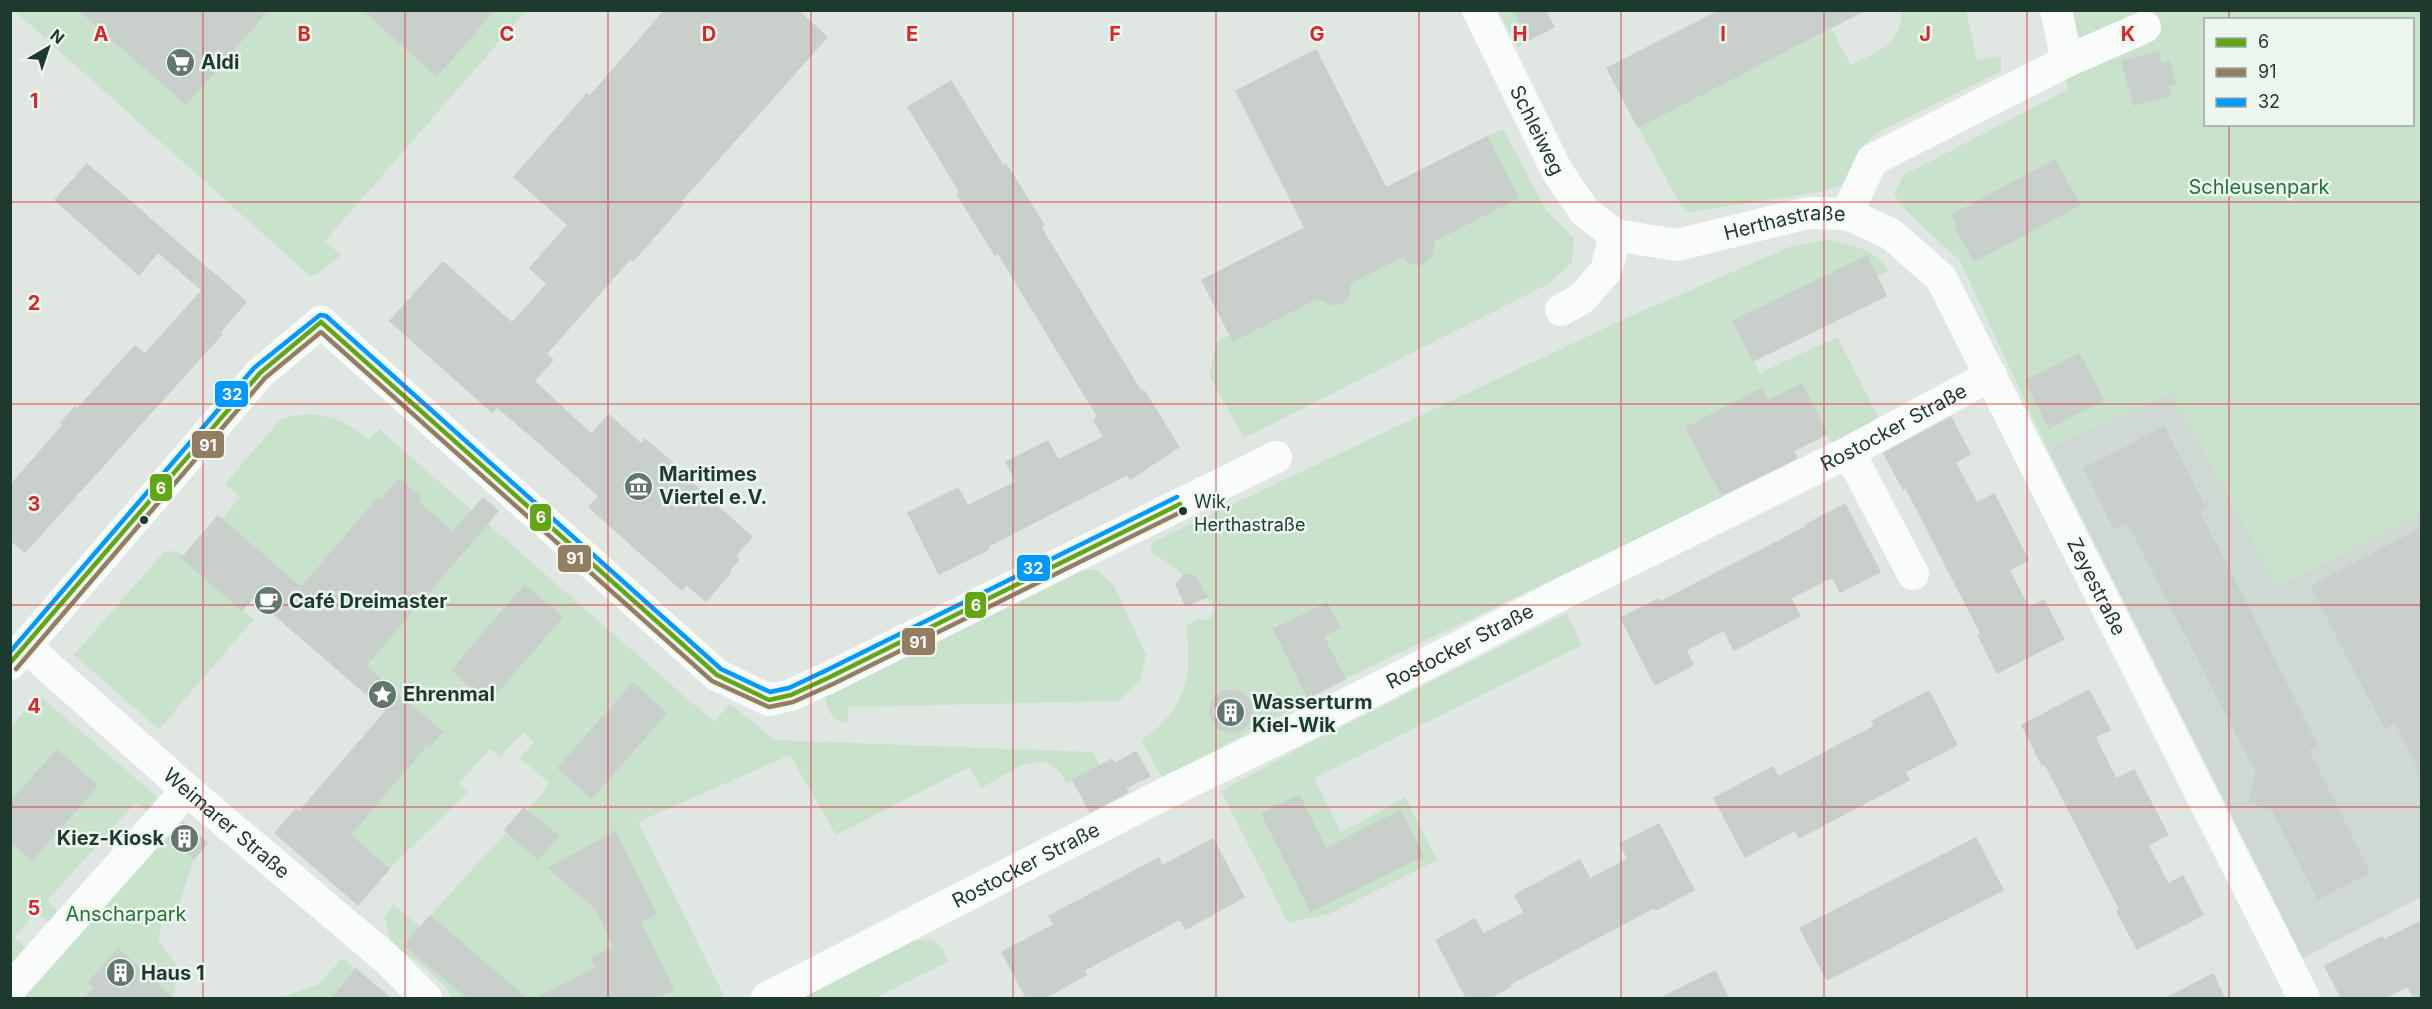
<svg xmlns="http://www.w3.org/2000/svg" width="2432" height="1009" font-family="Inter,sans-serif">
<rect width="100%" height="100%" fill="#e0e7e3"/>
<path fill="#cdd9d2" d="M2421,176V897L2303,958L2047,448L2186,386Z"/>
<path fill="#c8e2cb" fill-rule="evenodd" d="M15,11H79L186,104L268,11H363L437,75L494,11H526L325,241L341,255L317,274L310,276Z
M1498,11H1514L1529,40L1518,47Z
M1901,11H1966L1977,60L2001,56V71L1875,134L1862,147L1857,170L1846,183L1826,191L1689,212L1681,206L1638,127L1831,28L1851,65C1874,54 1904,42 1901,11Z
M2056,11H2421V514L2278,587L2171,393L2047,448L1960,261L1906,211L1894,194L1904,175L2069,89L2058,66ZM2206,20H2412V124H2206Z
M1503,129L1546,210L1574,239L1572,263L1548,284L1244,438L1209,375L1217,341L1230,335L1234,341L1403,256C1413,267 1422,267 1432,255L1431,242L1518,198L1487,137Z
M1828,240C1857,247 1871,246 1889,271L1877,276L1866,256L1734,322L1760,373L1837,337L1881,422L1833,446L1802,384L1768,401L1761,389L1687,428L1723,498L1345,679L1323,636L1340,627L1327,603L1274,629L1308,698L1292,709L1163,779L1141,740C1163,727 1182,703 1187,677C1190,661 1187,642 1187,626L1197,619L1208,620L1213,613L1214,609L1195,576L1184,575L1153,553L1150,546L1155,541L1622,320L1792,246Z
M310,414C336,417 348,423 368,440L379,429L714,722L730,704L775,740L1093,752L1099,766L1066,784L1061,773L1045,761L1022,765L981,788L969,767L836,835L790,755L638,822L724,996L719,998H452L443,984L421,964L396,947L389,935L385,918L393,904L421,927L464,878L544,792L549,783L520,758L534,742L523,732L500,757L490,749L459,783L468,792L389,869L350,835L439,730L365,666L457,528L453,532L417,501L420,497L381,500L378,498L301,588L221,520L240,497L225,484L279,421L290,416Z
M178,551L184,556L182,558L254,619L159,729L74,655L164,552Z
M1073,570H1097L1114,586L1146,655L1140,681L1118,701L849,707L847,723C830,722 829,709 824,695Z
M1567,613L1582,645L1314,778L1341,833L1405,797L1437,860L1329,914L1288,923L1221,791L1298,749Z
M39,695L164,803L153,816L136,802L47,901L62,915L53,926L36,912L14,937L29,951L11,972V727Z
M154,826L194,859L179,905L163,917L158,940L179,968L174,994L171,998L118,949L90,982L95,987L84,998H11Z
M932,940L942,948L949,961L874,998H803L913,941Z
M342,958L391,998H280L319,984Z"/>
<path fill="#c9d0cc" stroke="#c9d0cc" stroke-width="1.5" d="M79,10H268L186,104Z
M363,10H494L437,76Z
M665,10H797L827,37L681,201L684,203L633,261L631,258L546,354L553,360L534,381L591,434L609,415L641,444L645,439L687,475L685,477L752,537L735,556L739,559L730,570L731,572L706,601L687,585L682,590L589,507L599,496L537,441L497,407L492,412L390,321L443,262L512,323L547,284L530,268L568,225L514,177L587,94L590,96Z
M1514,10H1545L1554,27L1529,40Z
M1721,10H1865L1638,127L1607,68Z
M1316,50L1386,188L1487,137L1518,198L1435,240L1432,255L1426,262L1419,265L1409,263L1403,256L1350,283L1349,296L1343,303L1333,305L1318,298L1233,341L1202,280L1305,228L1236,91Z
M2158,52L2161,63L2169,61L2175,84L2167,86L2170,96L2134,105L2122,61Z
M951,81L1003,166L1006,164L1044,225L1041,228L1142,393L1144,391L1179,447L1130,479L1128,474L988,546L989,549L939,574L908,513L958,488L968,506L1016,482L1006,462L1048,441L1058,460L1104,437L1094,420L1098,417L998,253L995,255L957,194L960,192L908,107Z
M2055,160L2080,205L1974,261L1956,228L1958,226L1952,215Z
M87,164L215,275L202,290L158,252L139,275L55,200Z
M1867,256L1886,296L1753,361L1733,321Z
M216,275L246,302L220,332L222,334L25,552L10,540V486L63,425L61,423L75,407L77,409L135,346L145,354Z
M2079,354L2103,400L2049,428L2026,381Z
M1802,384L1827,434L1793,451L1797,458L1722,495L1686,428L1761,389L1768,401Z
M1951,417L1970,454L1955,462L1977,503L1994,494L2028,560L2009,570L2029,608L2044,600L2064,639L1997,673L1978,635L1981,634L1906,488L1903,489L1884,453Z
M2164,427L2205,507L2199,511L2317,745L2308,750L2369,873L2318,899L2273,810L2249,801L2257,774L2128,522L2114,529L2084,468Z
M399,479L421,497L417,501L453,532L483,498L498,511L365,666L442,732L429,747L426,746L350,835L389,869L358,905L275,833L296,809L299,812L386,711L254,597L242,610L182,558L218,516L301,588L378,498L381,500Z
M1845,504L1880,572L1840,592L1832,577L1791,598L1800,616L1734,650L1724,630L1686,650L1693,665L1655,685L1621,618L1658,599L1660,602L1806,527L1805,525Z
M2421,529V774L2395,722L2385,728L2311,586Z
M1184,575L1195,576L1207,597L1186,606L1176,585Z
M525,585L562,617L489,702L452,670Z
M1327,603L1340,628L1323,636L1345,679L1308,698L1274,629Z
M633,683L666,713L592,798L558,768Z
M1210 711a21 21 0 1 1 42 0a21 21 0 1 1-42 0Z
M2089,690L2110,730L2095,737L2116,779L2134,770L2168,835L2148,845L2168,884L2183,876L2203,915L2137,949L2117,911L2120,910L2045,764L2042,765L2022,725Z
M1929,691L1957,745L1905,772L1909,780L1799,838L1795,830L1745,857L1714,798L1773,767L1778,777L1875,726L1872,721Z
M57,750L97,786L32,860L10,841V803Z
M1136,752L1150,776L1125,788L1128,792L1090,812L1073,780L1112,759L1114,764Z
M1299,795L1326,849L1400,811L1423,856L1311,911L1262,814Z
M524,808L558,836L538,859L505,830Z
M183,822L207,843L194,859L169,838Z
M1659,824L1694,890L1656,910L1655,907L1510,984L1511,986L1488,999H1467L1436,940L1475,919L1483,934L1524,913L1515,895L1580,860L1590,879L1628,859L1620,844Z
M615,832L656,914L640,922L673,989L654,999H535L596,968L591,958L614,947L597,910L549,868Z
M1976,838L2003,890L1827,980L1800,928Z
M1213,839L1244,897L1186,929L1180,919L1084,970L1086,975L1043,999H1027L1002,952L1054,925L1049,916L1159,858L1162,866Z
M430,916L527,999H469L405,945Z
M2421,921V999H2415L2407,986L2383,999H2342L2325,966L2382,937L2384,940Z
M118,949L174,999H84L95,987L89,982Z
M356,969L391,999H331Z
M1715,971L1729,999H1659Z
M2213,974L2225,999H2165Z"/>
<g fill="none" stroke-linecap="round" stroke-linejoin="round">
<g stroke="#fafbfb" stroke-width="32">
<path id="s1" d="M1478,10L1557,171L1585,212L1615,235L1677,245L1808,213L1847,214L1891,234L1941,278L2304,998"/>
<path d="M2056,10L2067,61"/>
<path d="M1847,214L1872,160L2067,61L2145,27"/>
<path d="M1561,310L1581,299L1606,271L1615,235"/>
<path d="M1849,452L1913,574"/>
<path id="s2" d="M26,647L187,790L388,960L426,998"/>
<path d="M10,664L260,373L321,322L717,675L769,700L791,695L830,677L1276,457"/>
<path d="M10,989L187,790"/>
<path id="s3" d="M767,998L1170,791L1310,723L1564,593L1849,452L1991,375"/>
</g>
<defs>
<path id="bus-1" d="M321,322L717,675L769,700
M10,663L260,373L321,322
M769,700L791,695L830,677L1180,504"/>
<path id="bus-2" d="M16,669L265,378L321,332L712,681L769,707L793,702L833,684L1183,511"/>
<path id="bus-3" d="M10,652L254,368L320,315L326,316L721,669L770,692L789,688L827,670L1177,497"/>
</defs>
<use href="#bus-1" stroke="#edf7f0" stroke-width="9"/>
<use href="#bus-2" stroke="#edf7f0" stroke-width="9"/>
<use href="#bus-3" stroke="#edf7f0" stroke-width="9"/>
<use href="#bus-1" stroke="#62a615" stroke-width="4.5"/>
<use href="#bus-2" stroke="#947e62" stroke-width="4.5"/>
<use href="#bus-3" stroke="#09f" stroke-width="4.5"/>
</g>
<path fill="none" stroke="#d62828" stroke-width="1.5" stroke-opacity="0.55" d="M203,10V998M405,10V998M608,10V998M811,10V998M1013,10V998M1216,10V998M1419,10V998M1621,10V998M1824,10V998M2027,10V998M2229,10V20M2229,124V998M10,202H2422M10,404H2422M10,605H2422M10,807H2422"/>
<defs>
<symbol id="supermarket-disc" viewBox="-11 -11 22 22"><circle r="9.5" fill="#62776d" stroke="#edf7f0"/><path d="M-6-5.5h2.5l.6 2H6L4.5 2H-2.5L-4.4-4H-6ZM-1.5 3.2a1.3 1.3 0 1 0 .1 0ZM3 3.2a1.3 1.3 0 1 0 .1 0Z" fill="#fff"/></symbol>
<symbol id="museum-disc" viewBox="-11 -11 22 22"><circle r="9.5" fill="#62776d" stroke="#edf7f0"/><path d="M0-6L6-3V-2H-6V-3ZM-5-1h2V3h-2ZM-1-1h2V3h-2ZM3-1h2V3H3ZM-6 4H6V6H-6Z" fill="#fff"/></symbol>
<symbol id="cafe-disc" viewBox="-11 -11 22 22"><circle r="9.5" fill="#62776d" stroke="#edf7f0"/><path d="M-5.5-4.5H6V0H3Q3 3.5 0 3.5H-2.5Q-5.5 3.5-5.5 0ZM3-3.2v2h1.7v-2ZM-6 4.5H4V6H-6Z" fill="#fff"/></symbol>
<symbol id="sight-disc" viewBox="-11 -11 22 22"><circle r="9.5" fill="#62776d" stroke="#edf7f0"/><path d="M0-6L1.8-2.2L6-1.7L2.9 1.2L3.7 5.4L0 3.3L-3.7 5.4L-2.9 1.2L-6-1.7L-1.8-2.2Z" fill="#fff"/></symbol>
<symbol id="building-disc" viewBox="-11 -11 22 22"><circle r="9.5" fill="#62776d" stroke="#edf7f0"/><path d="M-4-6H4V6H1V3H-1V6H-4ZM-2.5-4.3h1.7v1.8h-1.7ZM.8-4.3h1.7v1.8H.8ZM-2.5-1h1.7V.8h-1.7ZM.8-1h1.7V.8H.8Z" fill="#fff"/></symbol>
</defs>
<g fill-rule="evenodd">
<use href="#supermarket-disc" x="164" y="46" width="33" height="33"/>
<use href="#museum-disc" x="622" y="470" width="33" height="33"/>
<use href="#cafe-disc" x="252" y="584" width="33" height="33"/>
<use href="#sight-disc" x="366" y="678" width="33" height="33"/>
<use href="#building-disc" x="1214" y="696" width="33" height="33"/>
<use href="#building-disc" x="168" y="822" width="33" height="33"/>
<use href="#building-disc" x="104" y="956" width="33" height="33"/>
</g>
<g fill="#1e3a2e" stroke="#edf7f0" stroke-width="2">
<circle cx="1183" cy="511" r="5"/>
<circle cx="144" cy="520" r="5"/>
</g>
<g text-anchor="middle" stroke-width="5" stroke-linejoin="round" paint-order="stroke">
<g font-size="18" fill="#1e3a2e" stroke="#edf7f0" text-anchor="start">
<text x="1194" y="508">Wik,<tspan x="1194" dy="23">Herthastraße</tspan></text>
</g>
<g font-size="20" font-weight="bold" fill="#1e3a2e" stroke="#edf7f0" text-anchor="start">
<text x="201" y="69">Aldi</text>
<text x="659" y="481">Maritimes<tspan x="659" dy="23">Viertel e.V.</tspan></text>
<text x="289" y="608">Café Dreimaster</text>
<text x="403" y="701">Ehrenmal</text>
<text x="1252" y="709">Wasserturm<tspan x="1252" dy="23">Kiel-Wik</tspan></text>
<text x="164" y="845" text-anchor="end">Kiez-Kiosk</text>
<text x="141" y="980">Haus 1</text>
</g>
<g font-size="20" fill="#1e3a2e" stroke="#edf7f0">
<text dy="7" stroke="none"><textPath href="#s1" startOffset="134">Schleiweg</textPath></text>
<text dy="7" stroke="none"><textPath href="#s1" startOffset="440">Herthastraße</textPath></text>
<text dy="7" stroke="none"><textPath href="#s3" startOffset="1263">Rostocker Straße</textPath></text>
<text dy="7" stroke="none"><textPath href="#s1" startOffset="964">Zeyestraße</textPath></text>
<text dy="7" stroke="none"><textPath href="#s3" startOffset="777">Rostocker Straße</textPath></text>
<text dy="7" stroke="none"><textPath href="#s2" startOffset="267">Weimarer Straße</textPath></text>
<text dy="7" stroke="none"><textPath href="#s3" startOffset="291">Rostocker Straße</textPath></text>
</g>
<g font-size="20" fill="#257436" stroke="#edf7f0">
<text x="2259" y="194">Schleusenpark</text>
<text x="126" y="921">Anscharpark</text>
</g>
</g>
<g font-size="20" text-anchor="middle" font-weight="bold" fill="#d62828" stroke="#edf7f0" stroke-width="5" stroke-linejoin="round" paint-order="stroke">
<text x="101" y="41">A</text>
<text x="304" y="41">B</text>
<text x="507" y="41">C</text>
<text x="709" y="41">D</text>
<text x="912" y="41">E</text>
<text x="1115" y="41">F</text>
<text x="1317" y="41">G</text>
<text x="1520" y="41">H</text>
<text x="1723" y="41">I</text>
<text x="1925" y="41">J</text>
<text x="2128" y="41">K</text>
<text x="34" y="108">1</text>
<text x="34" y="310">2</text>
<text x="34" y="511">3</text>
<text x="34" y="713">4</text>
<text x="34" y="915">5</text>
</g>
<g stroke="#edf7f0" stroke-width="2">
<rect x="214" y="380" width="35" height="28" rx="6" fill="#09f"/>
<rect x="191" y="430" width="34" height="29" rx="6" fill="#947e62"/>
<rect x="149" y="473" width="24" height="29" rx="6" fill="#62a615"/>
<rect x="529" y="503" width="23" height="29" rx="6" fill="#62a615"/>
<rect x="557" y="544" width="35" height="29" rx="6" fill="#947e62"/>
<rect x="1016" y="554" width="35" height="28" rx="6" fill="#09f"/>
<rect x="964" y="591" width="23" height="28" rx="6" fill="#62a615"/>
<rect x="901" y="627" width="35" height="29" rx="6" fill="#947e62"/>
</g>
<g font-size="16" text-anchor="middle" font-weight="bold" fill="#fff">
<text x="232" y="400">32</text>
<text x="208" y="451">91</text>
<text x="161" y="494">6</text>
<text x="541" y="523">6</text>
<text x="575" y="564">91</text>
<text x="1033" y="574">32</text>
<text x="976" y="611">6</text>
<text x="918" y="648">91</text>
</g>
<rect width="2432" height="1009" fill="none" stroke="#1e3a2e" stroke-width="24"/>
<rect x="2204" y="18" width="210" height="108" fill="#edf7f0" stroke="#9aaba2" stroke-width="1.5"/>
<rect x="2216" y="38" width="30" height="9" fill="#62a615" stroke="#9aaba2" stroke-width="1.5"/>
<text x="2258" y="48" font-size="18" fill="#1e3a2e">6</text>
<rect x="2216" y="68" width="30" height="9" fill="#947e62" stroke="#9aaba2" stroke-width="1.5"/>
<text x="2258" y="78" font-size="18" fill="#1e3a2e">91</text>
<rect x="2216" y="98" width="30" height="9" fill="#0099ff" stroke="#9aaba2" stroke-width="1.5"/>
<text x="2258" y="108" font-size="18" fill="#1e3a2e">32</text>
<g transform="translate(48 48) rotate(39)" stroke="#edf7f0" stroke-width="4.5" paint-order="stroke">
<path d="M0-4.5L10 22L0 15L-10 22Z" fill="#1e3a2e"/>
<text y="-9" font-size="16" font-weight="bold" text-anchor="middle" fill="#1e3a2e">N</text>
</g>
</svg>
